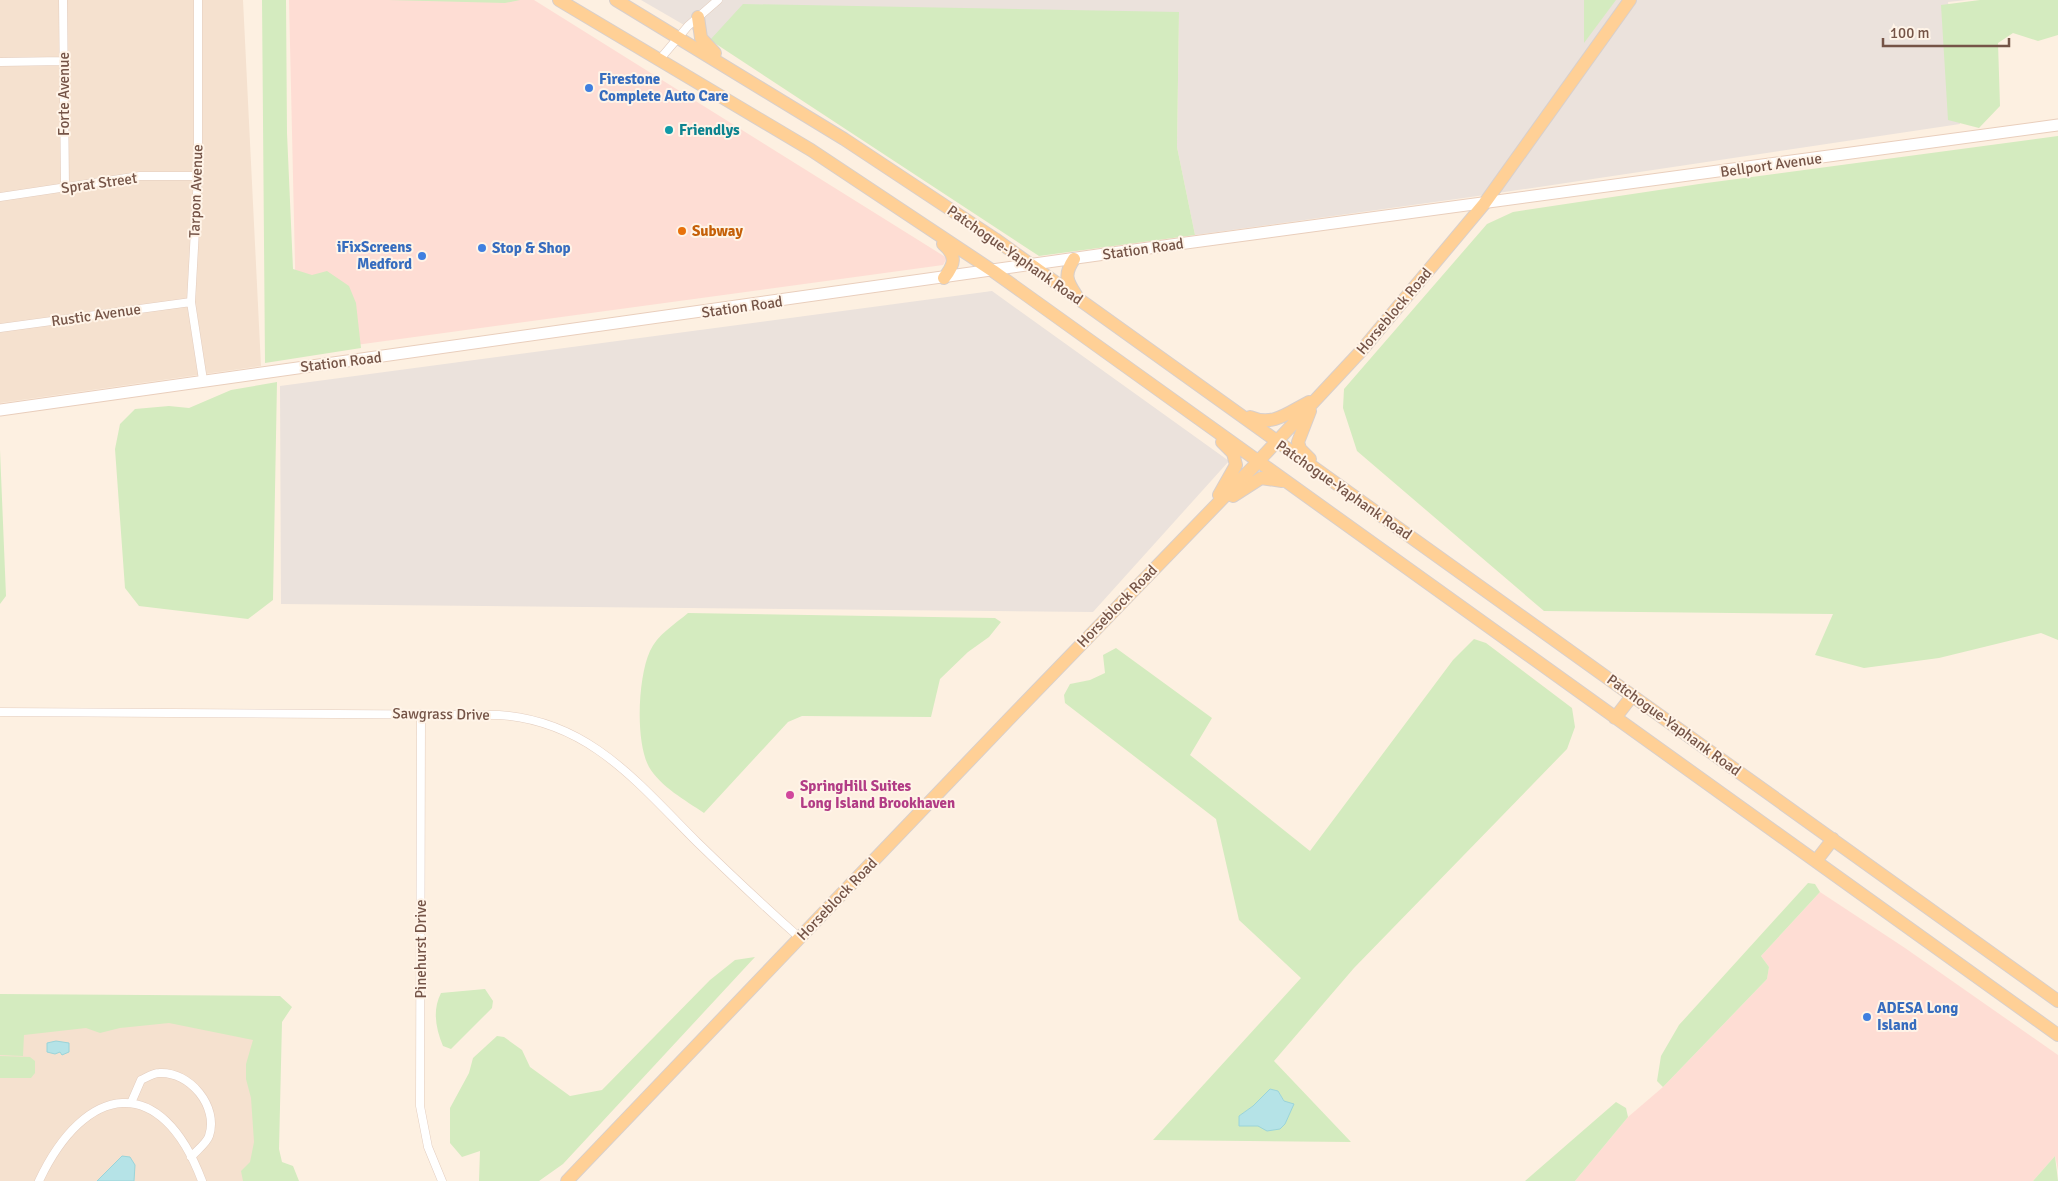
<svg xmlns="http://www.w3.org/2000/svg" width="2058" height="1181" font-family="Signika,sans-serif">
<rect width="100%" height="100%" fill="#fdf0e1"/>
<path fill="#f5e1cf" d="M0,0H243L261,366L0,403Z
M0,1013L269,1014L272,1181H0Z"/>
<path fill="#feddd4" d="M289,0H534L947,258L943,265L297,353Z
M1820,892L1905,948L2058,1055V1170L2055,1156L2033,1181H1575L1628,1117L1663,1087L1767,979L1769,967L1761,956Z"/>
<path fill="#ebe2dc" d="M641,0H1967L1948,2L1960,124L1478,196L1195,235L1177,147L1179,13L710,40Z
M992,291L1229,461L1093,612L281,604L280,386Z"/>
<path fill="#d4ebbf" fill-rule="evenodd" d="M262,0H286L287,133L293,269L312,275L327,271L349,286L356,303L361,348L265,363Z
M388,0H520L505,3Z
M1584,0H1616L1584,43Z
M1980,0H2058V35L2038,41L2013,33L1998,43L2000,106L1979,128L1948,120L1941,5Z
M743,4L1179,12L1177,147L1195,235L1039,256L710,40Z
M2058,136V640L2041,633L1939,658L1864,668L1815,655L1833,614L1544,611L1357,451L1343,408L1344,389L1487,224L1513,212L1699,184Z
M277,382L273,600L248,619L139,606L125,588L115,449L120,424L135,409L169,406L189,408L231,390Z
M0,450L6,596L0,604Z
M688,613L995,618L1001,622L989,637L968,652L940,679L931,717L802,716L788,722L704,813C685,800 661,787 649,767C635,741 638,677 650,651C657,635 675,624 688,613Z
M1474,639L1486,643L1572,708L1575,727L1567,749L1354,968L1274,1061L1351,1142L1153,1140L1301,978L1239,920L1216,819L1065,703L1064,695L1070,684L1090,680L1105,673L1103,655L1116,648L1212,718L1190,755L1310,851L1453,660ZM1270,1089L1278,1091L1290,1110L1285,1124L1267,1130L1239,1116L1253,1106Z
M1808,883L1815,884L1820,892L1761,956L1769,967L1767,979L1663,1087L1657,1081L1661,1056L1679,1025Z
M755,957L563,1164L539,1181H479L480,1151L462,1157L450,1143V1108L469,1073L473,1058L497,1036L504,1037L522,1050L530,1067L570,1096L602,1090L710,980L735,960Z
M485,989L493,1001L492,1008L451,1049L443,1046C436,1029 432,1011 441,993Z
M0,994L280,996L292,1007L282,1022L279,1149L282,1162L293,1166L299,1181H243L241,1171L250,1162L254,1142L251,1098L246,1079V1064L253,1040L169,1023L120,1028L100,1033L86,1028L24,1035L23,1056L0,1055Z
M0,1056L30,1057L35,1061V1073L31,1078H0Z
M1616,1102L1626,1108L1628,1117L1575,1181H1525Z
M2055,1156L2058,1181H2033Z"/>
<path fill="#b5e3e7" stroke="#9ad4d9" d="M56,1041L69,1043V1052L62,1055L60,1052L55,1054L47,1052V1043Z
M1270,1089L1278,1091L1284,1101L1294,1104L1285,1124L1280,1129L1267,1131L1258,1126H1239V1116L1253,1106Z
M122,1156L130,1157L135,1165L134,1181H97Z"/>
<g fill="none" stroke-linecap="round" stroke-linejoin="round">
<defs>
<path id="street" d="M63,0L65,187
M198,0V176L191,302L203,380
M660,59L688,26L718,0
M0,62L64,61
M0,197L140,176H198
M0,328L191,302
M0,712L499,715C589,721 637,782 697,842C731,875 765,907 800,938
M421,714L420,1106L428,1147L442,1181
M131,1103L141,1080C146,1078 153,1073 159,1073C190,1071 219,1107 209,1136C207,1143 196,1151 191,1157
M39,1181C85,1083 161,1071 202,1181"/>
<path id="secondary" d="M0,410L1112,253L2058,125"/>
<path id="primary" d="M559,0L811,150L993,271L2058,1035
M616,0L844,139L995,239L2058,1001
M698,17L701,38L715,53
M943,244C957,256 955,264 944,278
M1074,259C1064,274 1066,280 1076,295
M1310,411L1298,442L1300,449L1310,459
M1250,417C1273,427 1289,412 1309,402
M1219,495L1236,465L1233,453L1222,442
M1233,496L1261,478L1282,481
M1615,718L1632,696
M1816,861L1833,839
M567,1181L1010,718L1253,467L1361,351L1484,204L1630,0"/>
</defs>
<use href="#street" stroke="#e3cdbf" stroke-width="9"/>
<use href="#secondary" stroke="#e9cebc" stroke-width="13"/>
<use href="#primary" stroke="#d8cfcb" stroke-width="14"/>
<use href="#street" stroke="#fff" stroke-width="8"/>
<use href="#secondary" stroke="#fff" stroke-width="11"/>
<use href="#primary" stroke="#ffd096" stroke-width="12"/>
</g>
<g fill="#3f7fe0" stroke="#fff4e8" stroke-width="2">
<circle cx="589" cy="88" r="5"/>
<circle cx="482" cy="248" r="5"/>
<circle cx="422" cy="256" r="5"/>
<circle cx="1867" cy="1017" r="5"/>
</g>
<circle fill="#0f9aa8" stroke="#fff4e8" stroke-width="2" cx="669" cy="130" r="5"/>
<circle fill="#e8710a" stroke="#fff4e8" stroke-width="2" cx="682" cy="231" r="5"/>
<circle fill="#d1479c" stroke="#fff4e8" stroke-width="2" cx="790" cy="795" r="5"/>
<g text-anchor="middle" stroke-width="4" stroke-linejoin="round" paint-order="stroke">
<g font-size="15" font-weight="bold" fill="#366cbe" stroke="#fff4e8" text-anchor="start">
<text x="599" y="84">Firestone<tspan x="599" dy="17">Complete Auto Care</tspan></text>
<text x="412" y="252" text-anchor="end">iFixScreens<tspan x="412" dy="17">Medford</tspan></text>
<text x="492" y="253">Stop &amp; Shop</text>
<text x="1877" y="1013">ADESA Long<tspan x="1877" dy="17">Island</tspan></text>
</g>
<g font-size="15" fill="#755447" stroke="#fff4e8">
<text transform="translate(64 94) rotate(-90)" y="5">Forte Avenue</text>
<text transform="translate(1771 165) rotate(-8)" y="5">Bellport Avenue</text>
<text transform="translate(99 183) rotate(-8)" y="5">Sprat Street</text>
<text transform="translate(196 191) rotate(-88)" y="5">Tarpon Avenue</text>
<text transform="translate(1143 249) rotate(-8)" y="5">Station Road</text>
<text transform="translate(1015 255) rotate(35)" y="5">Patchogue-Yaphank Road</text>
<text transform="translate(742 307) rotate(-8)" y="5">Station Road</text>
<text transform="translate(1394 311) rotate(-50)" y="5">Horseblock Road</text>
<text transform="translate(96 315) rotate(-8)" y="5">Rustic Avenue</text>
<text transform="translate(341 362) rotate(-7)" y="5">Station Road</text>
<text transform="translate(1344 490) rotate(35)" y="5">Patchogue-Yaphank Road</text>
<text transform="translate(1117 606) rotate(-46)" y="5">Horseblock Road</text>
<text transform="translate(441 714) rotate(1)" y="5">Sawgrass Drive</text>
<text transform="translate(1674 725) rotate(36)" y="5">Patchogue-Yaphank Road</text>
<text transform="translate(837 899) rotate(-46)" y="5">Horseblock Road</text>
<text transform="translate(421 949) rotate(-90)" y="5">Pinehurst Drive</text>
</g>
<g font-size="15" font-weight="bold" fill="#0d838f" stroke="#fff4e8" text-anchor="start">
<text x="679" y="135">Friendlys</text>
</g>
<g font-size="15" font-weight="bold" fill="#c56008" stroke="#fff4e8" text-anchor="start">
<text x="692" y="236">Subway</text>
</g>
<g font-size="15" font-weight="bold" fill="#b23c85" stroke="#fff4e8" text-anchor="start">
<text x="800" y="791">SpringHill Suites<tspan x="800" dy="17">Long Island Brookhaven</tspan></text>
</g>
</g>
<path d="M1883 38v8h126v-8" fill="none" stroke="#755447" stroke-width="2.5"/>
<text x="1890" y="38" font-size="15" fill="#755447" stroke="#fff4e8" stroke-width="4" paint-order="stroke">100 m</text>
</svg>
